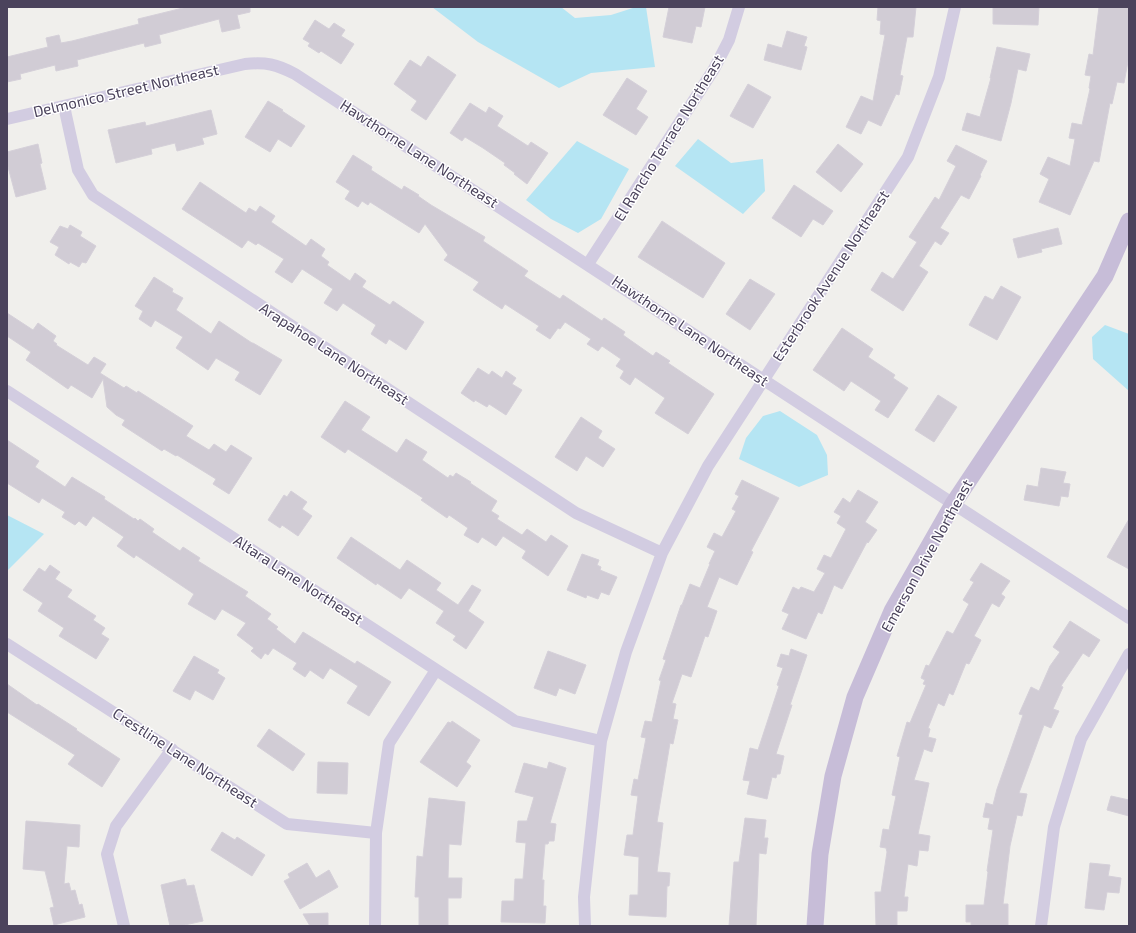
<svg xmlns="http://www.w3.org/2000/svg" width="1136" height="933" font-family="'Exo 2',sans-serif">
<rect width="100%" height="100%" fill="#f0efec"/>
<path fill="#b5e5f3" d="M432,7H561L575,18L611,15L636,7H646L655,67L591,73L559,88L478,42Z
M698,139L731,163L763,159L765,191L743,214L675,166Z
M577,141L629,169L601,219L578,233L551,219L526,200Z
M1105,325L1129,334V391L1093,359L1092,337Z
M780,411L817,435L827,455L828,475L799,487L739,459L746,438L763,416Z
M7,515L44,534L7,571Z"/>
<path fill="#d1ccd5" stroke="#d5d0d9" d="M187,7H250V12L237,15L240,28L222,32L219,19L159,35L161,43L145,47L144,43L77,60L78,66L56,71L55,65L20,74L21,79L7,82V57L48,47L46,38L59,35L61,43L72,41L139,24L138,19Z
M669,7H705L701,27L696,26L692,43L663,37Z
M878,7H916L913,37H907L900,75L903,76L899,95L896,94L881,126L868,120L861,134L846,127L861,96L873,101L885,35L880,34L881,21L877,20Z
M993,7H1039L1038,25L993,24Z
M1099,7H1129V56L1124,83L1117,82L1112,104L1110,103L1099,162L1094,161L1070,215L1039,202L1049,179L1040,174L1048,157L1070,166L1075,139L1069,138L1072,123L1082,125L1090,89L1089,88L1091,76L1085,75L1089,54L1093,55Z
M315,20L329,29L334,23L345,30L341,36L354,44L341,64L321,51L319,53L308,46L310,43L303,39Z
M787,31L807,37L804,46L807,47L801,70L764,60L768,44L782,48Z
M997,47L1030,54L1026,71L1018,69L1011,103L1001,141L962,130L967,113L980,117L991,78H990Z
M428,56L456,75L426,120L411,110L417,101L394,84L410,60L421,67Z
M627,78L647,91L636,109L648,117L636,135L603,115Z
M748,84L771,97L753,128L730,116Z
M268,101L283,110L282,111L305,126L291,147L278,139L270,152L245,137Z
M470,103L486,113L489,107L503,116L497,126L528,146L531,142L548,153L527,184L514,174L515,173L504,165L505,163L483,148L465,137L462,141L450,133Z
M211,110L217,134L202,138L204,144L177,151L175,143L151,149L152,154L116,163L108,130L145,122L146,126Z
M38,144L42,163L40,164L46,189L16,197L7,163V152Z
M838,144L863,164L841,192L816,172Z
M956,145L987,161L980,175L981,176L969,199L961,195L940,228L949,233L941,245L935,241L919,266L928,272L903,311L871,290L882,272L893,279L917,242L909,237L935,197L939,200L956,166L947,161Z
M353,155L372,167L371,170L402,190L404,186L419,195L418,196L431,205L485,237L483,241L528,271L524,276L560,299L563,295L602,321L604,318L625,332L623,335L653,356L656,352L670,361L668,363L714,394L688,434L655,413L665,398L635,377L630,385L620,378L624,371L616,366L621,359L602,346L598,351L587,344L591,339L565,322L560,329L558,328L550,339L536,330L539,326L505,304L502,309L473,290L479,282L444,260L448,255L425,224L419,233L370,202L368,205L362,201L358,207L345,199L350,191L336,182Z
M200,182L246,213L249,208L256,212L260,206L275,216L271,222L306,246L311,239L325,249L321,256L329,262L327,265L350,281L355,273L366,281L362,287L390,305L393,301L424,322L406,350L389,339L386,344L371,334L376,325L343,303L337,311L324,303L333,289L302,269L292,283L275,272L284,259L258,243L256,245L248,240L242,248L182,209Z
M794,185L833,211L823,225L813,219L801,237L772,218Z
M662,221L725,263L703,298L638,257Z
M70,225L82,232L80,236L96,246L86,263L82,262L79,267L70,262L69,264L55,255L59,247L50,242L60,226L68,229Z
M1058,228L1062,244L1041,249L1042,252L1018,258L1013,239Z
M154,277L173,289L172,292L183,298L176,310L211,334L219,321L252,343H253L282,360L260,395L235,380L240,372L216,358L208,370L176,348L183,337L155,320L151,327L139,319L143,311L135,306Z
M750,279L775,294L750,330L726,314Z
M1001,286L1021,297L997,340L969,325L985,296L993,300Z
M7,313L33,330L38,323L56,336L53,341L57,344L56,345L88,365L94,357L106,364L100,373L124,388L126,386L137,393L138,391L193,426L186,436L209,450L214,444L226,452L231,445L252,458L229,494L213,484L216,479L177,455L176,456L164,449L162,451L122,425L125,420L116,415L107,407L103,379L92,398L71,385L68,389L26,360L31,352L7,336Z
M842,328L873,349L868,357L895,375L893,378L908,388L888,418L875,410L881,401L851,381L844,391L813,370Z
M478,368L489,375L492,371L502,378L506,371L516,378L512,384L522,390L506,415L489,404L487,407L475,400L474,402L461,393Z
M938,395L957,407L934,442L915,430Z
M345,401L370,417L361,430L397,453L406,439L427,452L422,460L448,478L450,475L453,477L456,473L471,482L470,483L497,501L491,511L499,516L497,519L522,535L527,529L546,542L551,535L568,546L548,576L522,558L526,551L503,536L496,546L482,537L478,543L464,535L468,528L449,515L447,518L421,500L423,498L348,449L345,453L321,437Z
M581,417L602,431L598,438L615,449L603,467L586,456L577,471L555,457Z
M7,440L39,461L35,467L65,487L72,477L105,497L104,499L134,519L135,518L138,521L140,519L154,529L152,532L180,551L183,547L200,558L198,561L248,592L245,596L271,614L267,619L278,627L276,629L295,644L303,632L355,664L357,661L391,682L369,716L347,703L358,686L330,668L323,679L310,670L305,677L293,669L297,663L273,648L268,655L265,653L261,659L251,651L254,648L237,635L246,623L222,609L215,620L188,604L194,594L136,555L134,558L117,546L124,537L93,516L86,526L79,521L75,525L62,517L65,512L42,498L39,503L7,483Z
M1041,468L1066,472L1063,483L1070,484L1068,497L1061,496L1059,506L1024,500L1027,485L1038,487Z
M742,480L779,498L751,551L753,552L737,585L719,577L707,607L717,611L708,637L705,636L691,677L682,674L672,703L676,704L673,719L678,720L673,744L670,743L657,822L663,823L657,872L670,873L669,886H667L666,917L629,915L630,895H638L639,857L624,855L627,835H633L638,796L631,795L634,779L638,780L646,738L641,737L645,721L652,722L661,681L659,680L666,660L663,659L681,605H682L690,584L700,588L710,564H709L715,551L707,547L714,533L722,537L736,511L732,509L739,496L735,494Z
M858,490L878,502L865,522L877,530L868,543L867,542L842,589L834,585L822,614L818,612L806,639L782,629L789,614L782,611L793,587L799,590L801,587L814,592L825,573L817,569L824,555L831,558L846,529L837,523L841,516L834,512L843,498L850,503Z
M291,491L307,502L302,509L312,516L298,536L282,525L280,528L268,520L284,495L287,497Z
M1129,519V569L1107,557Z
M351,537L400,570L407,560L441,583L436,590L458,605L472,585L481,590L468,611L484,622L466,649L453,640L456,636L436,623L444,611L409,588L401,599L377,583L376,585L337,558Z
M582,554L599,560L597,565L601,567L600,570L617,577L609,595L601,592L598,599L587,595L586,598L567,590Z
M981,563L1010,581L1001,594L1005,597L999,607L992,603L974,636L981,640L969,664L966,663L953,695L949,693L944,706L938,703L928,728L930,729L928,737L936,739L932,752L924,749L914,780L929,783L918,834L930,836L928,851L919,850L917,866L908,864L904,897H908L907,911H897V926H876L875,892H881L887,852L886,848L880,847L883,829L889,830L896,796L892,795L900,757L897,756L907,722L910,723L926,685L923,684L925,680L921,678L926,665L929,666L947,631L953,634L969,604L963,600L974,582L970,580Z
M50,565L60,572L55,579L72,590L67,597L96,616L93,620L105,628L101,634L109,639L96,659L59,636L64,628L38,611L43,603L23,590L39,568L45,572Z
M1070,621L1100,640L1089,657L1083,653L1061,686L1063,687L1053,709L1059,711L1051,728L1044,725L1019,793L1027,794L1022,816L1017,815L1010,846L1003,904H1008V926H971V922H966V905H984L988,872L987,871L993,830L988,829L990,818L983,817L986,803L993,805L997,789L1023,715L1019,714L1031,687L1039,691L1050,666L1060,652L1053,647Z
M791,649L807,655L790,705H792L776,754L784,756L780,774H777L776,778L772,777L767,799L747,794L750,781L743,780L750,748L758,750L779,686L777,685L783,668L777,666L781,654L789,656Z
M548,651L586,665L575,694L559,688L556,696L534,688Z
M194,656L219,670L217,673L225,678L213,700L195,690L190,700L173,691Z
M7,684L37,705L38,704L77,729L76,730L120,759L102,787L68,764L75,755L7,712Z
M452,721L480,740L466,762L471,766L457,787L420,762L448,722L451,723Z
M269,729L305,754L293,771L257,746Z
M318,762L348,763L347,794L317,793Z
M549,762L566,768L550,823L556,824L554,841H549L548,844H545L542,880H544L543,906H546L545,923L501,922L502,901H514L515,879H523L526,843L516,842L518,821H527L534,797L515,792L524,763L547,769Z
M1111,796L1129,800V816L1107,810Z
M429,798L465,802L461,845L449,844L448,878H462L461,898H448V926H419V897H415L417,856L423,857Z
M745,818L766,820L764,838H768L766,854L759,853L756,926H729L734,862H739Z
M26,821L80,825L79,847L67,846L64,884L69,883L71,891L75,890L79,905L82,904L85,917L54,925L50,908L54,907L45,871L23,869Z
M222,832L235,840L237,837L265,855L252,876L211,850Z
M307,863L316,878L329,870L338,887L300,909L284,881L290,878L288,874Z
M1090,863L1110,865L1108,876L1121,878L1119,893L1107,892L1104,910L1085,908Z
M185,879L187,886L194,885L203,921L180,926H170L161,885Z
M328,913V926H310L303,914Z"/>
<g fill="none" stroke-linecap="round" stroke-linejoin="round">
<path stroke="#d2cce1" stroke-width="12" d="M64,106L78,170L93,195L576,513L662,553
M7,119L245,64C266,62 276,64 295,74C574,253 850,438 1129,618
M588,264L714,69L729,40L739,7
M7,391L515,721L601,741
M7,644L287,824L376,833
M124,926L107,854L116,826L172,749
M375,926L376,833L389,743L436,670
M585,926L584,897L601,741L626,652L662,553L708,466L908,157L939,77L955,7
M1041,926L1054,827L1081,739L1129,654"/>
<path stroke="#c7bdd8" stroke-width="17" d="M815,926L820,854L833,776L855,697L892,611L953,504L1105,276L1129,221"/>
</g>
<g text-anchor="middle" stroke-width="3" stroke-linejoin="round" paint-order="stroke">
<g font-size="15" fill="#4b435c" stroke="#fff">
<text transform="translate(126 91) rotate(-13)" y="5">Delmonico Street Northeast</text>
<text transform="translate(669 138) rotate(-58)" y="5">El Rancho Terrace Northeast</text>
<text transform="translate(419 154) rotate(33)" y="5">Hawthorne Lane Northeast</text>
<text transform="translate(831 276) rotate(-57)" y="5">Esterbrook Avenue Northeast</text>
<text transform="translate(690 331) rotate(34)" y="5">Hawthorne Lane Northeast</text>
<text transform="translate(334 354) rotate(33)" y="5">Arapahoe Lane Northeast</text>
<text transform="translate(927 556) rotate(-61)" y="5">Emerson Drive Northeast</text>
<text transform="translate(298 580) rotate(33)" y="5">Altara Lane Northeast</text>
<text transform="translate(185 758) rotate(33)" y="5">Crestline Lane Northeast</text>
</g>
</g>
<rect width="1136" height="933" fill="none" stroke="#4b435c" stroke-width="16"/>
</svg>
